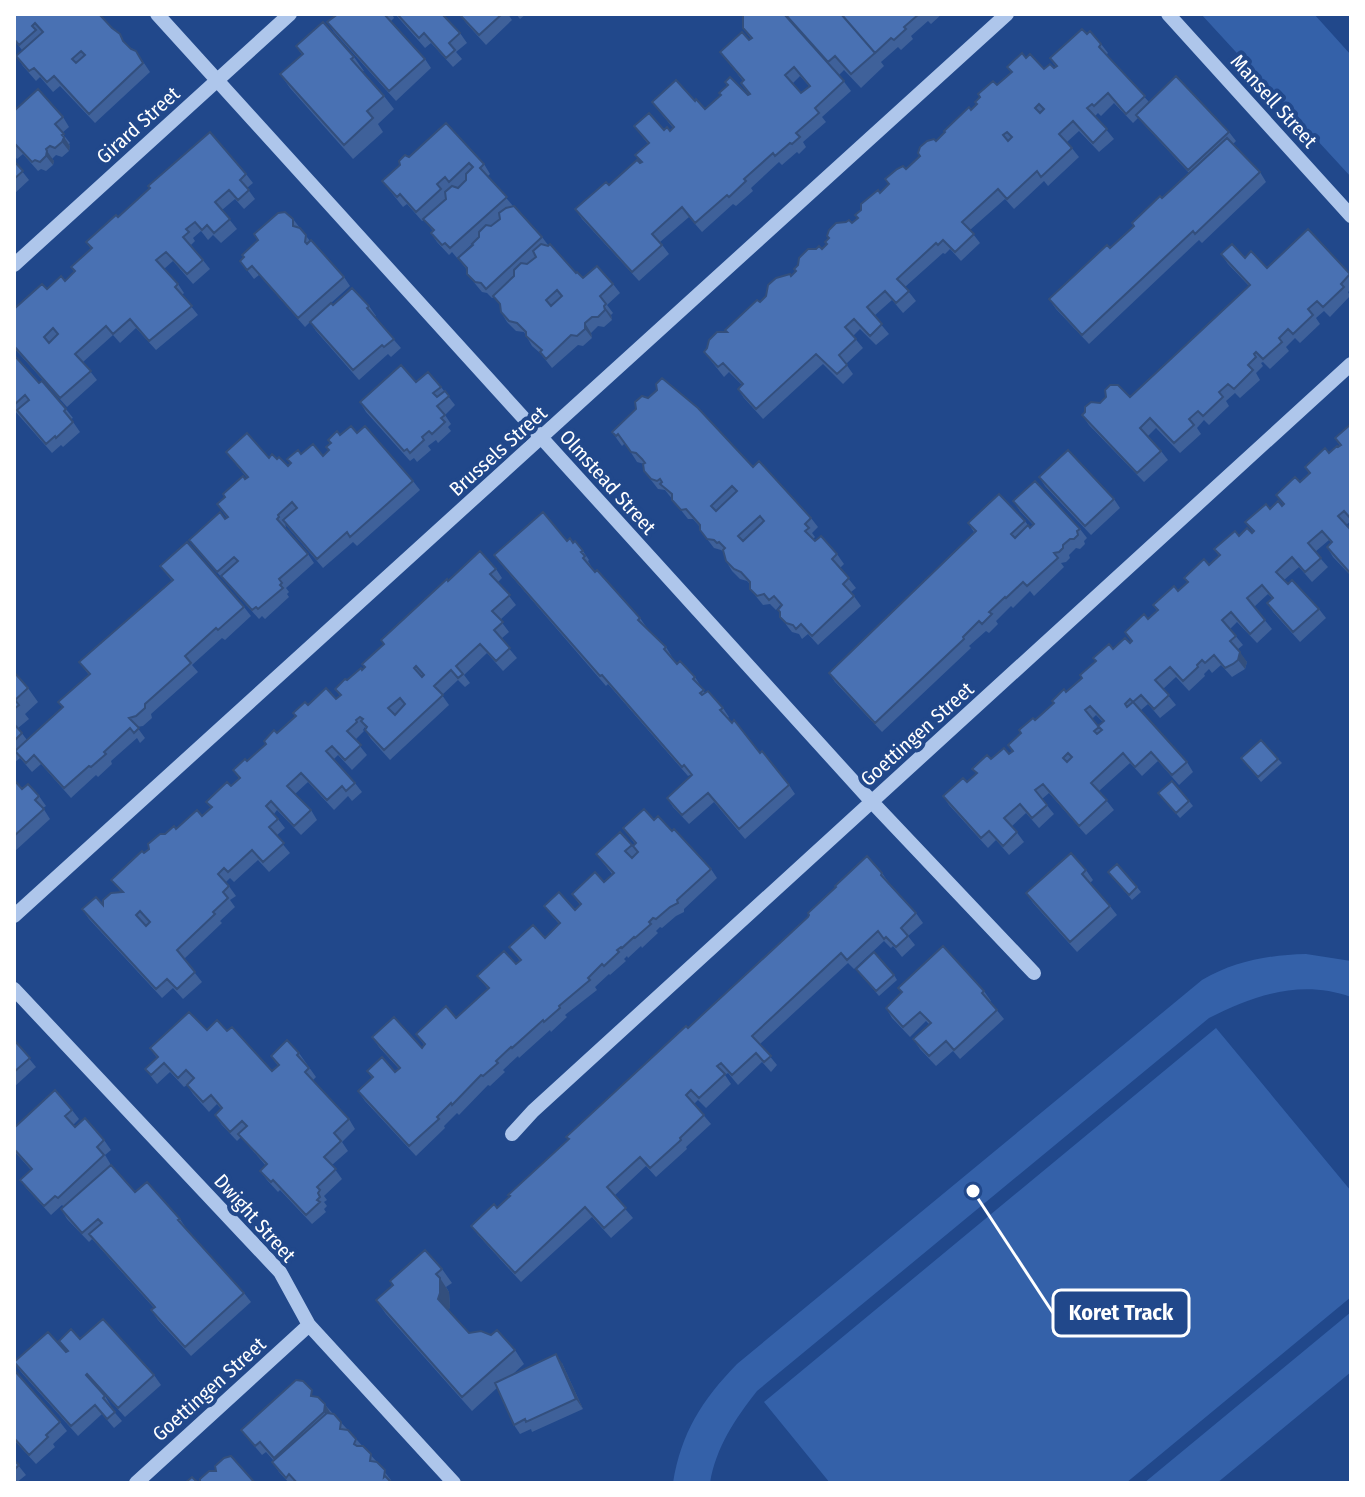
<svg xmlns="http://www.w3.org/2000/svg" width="1365" height="1497" font-family="'Fira Sans Condensed',sans-serif">
<rect width="100%" height="100%" fill="#21488b"/>
<path fill="#3461a9" d="M1201,14H1314L1351,55V177Z
M1306,954L1351,961V997C1301,979 1254,995 1209,1018L757,1391C735,1419 716,1447 710,1483H673C681,1433 702,1400 737,1364L1202,980C1235,961 1268,955 1306,954Z
M1216,1028L1351,1191V1297L1126,1483H830L764,1402Z
M1351,1312V1372L1217,1483H1144Z"/>
<g fill="none" stroke-linecap="round" stroke-linejoin="round">
<path stroke="#aec6eb" stroke-width="14" d="M157,14L872,802L1034,973
M1168,14L1351,216
M14,265L290,14
M14,916L1007,14
M14,989L280,1272L309,1325L454,1483
M512,1134L533,1111L1351,364
M136,1483L309,1325"/>
</g>
<path fill="#3f619a" fill-rule="evenodd" d="M14,14L128,46L136,51L150,72L95,123L60,86L53,92L40,77L36,81L23,66L16,56L22,50L14,40Z
M338,14H392L394,18L391,21L425,59L431,68L396,101L334,32L327,22Z
M395,14H442L460,33L467,43L456,52L462,59L453,67L431,43L425,48Z
M461,14H508L512,20L486,45L467,24L460,15Z
M516,14H526L520,19Z
M843,14H942L931,24L928,21L911,36L913,39L901,50L898,47L881,62L884,66L861,88L844,70L839,75L851,91L822,117L826,122L803,142L806,147L799,154L797,152L782,165L779,162L751,188L753,191L736,206L733,204L702,232L689,217L660,242L669,254L639,281L582,219L575,209L641,163L635,155L648,144L634,126L670,131L673,128L652,102L695,101L705,109L721,95L727,86L725,82L748,95H749L741,83L743,81L720,52L751,39L743,28L842,15ZM800,76L809,86L801,93L793,83Z
M1087,34L1101,44L1108,53L1106,55L1149,102L1229,132L1236,141L1233,144L1260,172L1266,182L1202,243L1199,240L1089,344L1056,309L1049,299L1110,248L1189,173L1138,118L1133,123L1114,103L1101,116L1098,113L1095,116L1114,139L1099,152L1079,131L1067,142L1079,157L1048,186L1044,181L1014,209L1005,199L970,230L980,243L961,261L950,249L945,254L943,253L905,287L916,301L903,313L892,300L874,316L889,334L876,345L860,329L853,336L863,348L846,364L853,374L843,384L823,364L763,419L744,398L738,389L742,385L729,372L724,377L704,352L852,223L880,193L1011,72L1007,67L1026,58L1044,69L1054,68L1056,67L1050,58Z
M296,46L354,57L364,71H362L384,96L394,109L378,124L383,132L353,159L290,88L280,74L302,55Z
M14,111L63,117L69,127L62,133L70,143L69,144L70,146L69,151L62,157L56,155L52,159L54,161L53,165L46,171L41,169L38,171L23,154L17,159L14,155Z
M409,157L484,164L490,174L488,176L513,206L542,237L548,245L576,273L583,278L613,284L620,293L607,305L613,313L611,315L612,320L604,327L598,326L591,333L592,338L583,346L578,345L552,368L540,353L532,346L524,332L516,331L507,322L501,312V306L494,297L492,298L487,293L482,292L467,274V270L458,258L473,245L472,244L457,258L452,252L449,255L437,242L431,233L433,231L424,220L422,221L407,204L403,207L382,181Z
M14,161L29,180L14,194Z
M246,174L253,183L247,188L255,199L244,209L235,199L222,210L237,229L221,243L213,235L208,240L201,231L193,238L195,241L191,245L210,269L193,284L173,261L164,269L178,284L184,293L182,295L198,315L156,350L136,328L120,343L113,335L83,362L97,380L67,407L14,348V309L47,289L65,281L74,272L71,267L91,249L86,242L118,217Z
M293,219L310,241L344,277L350,286L331,303L333,305L369,306L376,316L374,317L401,348L391,357L388,354L359,380L316,331L310,322L305,327L259,275L254,279L240,261Z
M1308,229L1351,276V289L1348,292L1350,296L1330,317L1324,311L1316,318L1320,324L1300,343L1295,338L1286,347L1289,351L1270,369L1263,362L1261,363L1263,366L1256,373L1260,380L1240,398L1235,393L1226,401L1229,406L1209,425L1204,420L1197,428L1201,434L1180,453L1156,428L1148,436L1161,451L1168,460L1144,482L1089,425L1082,415L1100,403L1130,397L1249,286L1228,264L1221,254L1245,258L1267,268Z
M14,355L39,383L66,409L73,418L71,419L80,432L63,447L61,445L52,453L14,410Z
M416,382L441,387L455,405L445,415L451,424L448,427L451,431L438,443L436,440L428,446L431,450L417,462L414,458L410,461L366,412L360,402Z
M1351,424V521L1346,525L1351,530V576L1333,557L1327,547L1331,543L1329,540L1315,552L1328,567L1312,582L1299,567L1284,580L1319,609L1326,618L1300,642L1273,612L1267,603L1272,598L1268,594L1254,607L1272,629L1257,643L1237,622L1230,629L1243,645L1237,650L1247,662L1245,669L1232,677L1221,665L1212,673L1209,669L1204,674L1205,676L1189,691L1176,677L1163,689L1176,705L1160,718L1148,704L1140,711L1187,762L1193,772L1179,785L1158,761L1142,776L1130,763L1099,791L1114,810L1086,835L1049,793L1042,799L1054,814L1039,828L1026,813L1012,826L1024,842L1009,855L996,840L988,848L949,805L943,796L967,782L991,759L1009,754L1012,751L1008,745L1113,649L1131,641L1125,632L1148,619L1157,611L1153,605L1178,591L1219,556L1214,549L1239,536L1252,533L1253,532L1245,522L1270,509L1283,505L1276,495L1300,482L1309,473L1305,467L1340,446L1335,438ZM1096,715L1103,722L1098,726L1092,719Z
M612,432L753,467L811,518L818,527L812,533L815,537L813,539L837,554L844,564L840,568L856,588L851,592L861,606L818,645L808,634L802,639L799,634L792,632L780,617V613L778,610L781,606L780,605L776,610L770,604L763,605L750,589V584L747,581L740,579L732,571L726,561L724,552L721,550L714,548L700,530V527L693,519H688L665,490L658,489L644,471V464L637,462L625,443L622,446Z
M357,433L413,481L420,490L357,546L353,542L323,568L285,524L286,527L285,528L308,554L314,563L286,588L289,592L287,594L289,597L265,619L262,616L259,619L196,549L189,540L227,518L217,504L247,478L226,452L277,459L288,466L291,464L287,459L301,454L323,456L329,451L330,444L328,440L340,435Z
M1039,477L1114,499L1120,508L1091,535L1045,486Z
M1013,501L1080,529L1087,538L1084,541L1085,544L1080,549L1076,548L1069,555L1070,558L1066,562L1061,563L1064,567L1034,596L1030,591L1013,608L1011,606L996,621L998,624L989,633L986,631L969,646L971,648L882,732L835,682L829,673L974,532L968,523L1025,521L1030,528L1033,525L1020,511Z
M583,551L589,560L588,561L591,566H590L640,618L647,628L666,647L672,657L671,658L677,664L695,677L705,693L723,708L729,717L728,718L789,785L795,794L745,839L714,802L689,824L673,807L667,798L691,776L690,775L688,776L608,684L606,686L501,564L494,555Z
M160,566L244,607L251,616L225,640L222,638L192,665L198,672L151,714L152,718L143,726L137,727L145,738L140,743L137,738L111,761L112,764L98,777L96,775L71,798L41,764L32,772L20,758L14,763V672L28,688L38,702L25,714L29,719L18,728L27,740L63,708L58,702L89,675L79,662L172,581Z
M496,569L502,578L498,582L516,605L500,620L509,632L501,639L517,658L503,671L487,653L464,675L470,683L465,687L458,680L442,695L449,705L390,760L371,739L365,730V727L363,730L364,731L355,740L367,755L352,770L338,755L334,759L355,783L362,792L352,801L348,796L334,810L308,782L295,794L311,810L317,820L301,835L277,810L274,814L285,828L276,836L290,853L269,872L258,860L234,882L230,878L226,882L236,896L230,900L235,907L220,921L222,923L184,959L202,982L183,999L173,988L162,998L89,919L82,909L103,905L121,892L111,880L144,853L165,834L202,816L211,808L206,802L231,786L239,778L233,770L247,761L295,716L293,713L308,705L336,699L340,696L335,689L362,670L384,644L381,640L448,581Z
M1241,758L1278,759L1282,763L1261,782Z
M14,782L22,789L39,796L46,806L43,808L50,819L14,852Z
M1158,793L1189,801L1193,806L1180,818Z
M654,820L672,831L711,869L717,878L684,909V912L676,916L662,928L660,927L656,931L658,933L642,948L641,946L628,958L627,956L624,959L626,961L610,975L609,974L595,987L597,990L565,1015L567,1017L551,1032L550,1030L519,1058L518,1056L503,1070L505,1072L490,1086L488,1085L459,1115L457,1113L444,1126L445,1128L416,1156L365,1101L358,1091L372,1078L367,1071L395,1072L399,1069L379,1047L372,1037L422,1048L424,1045L416,1034L456,1018L488,989L477,976L516,964L520,961L509,947L545,938L559,924L544,906L575,910L580,905L572,894L604,882L612,874L596,854L632,845L637,852L633,846L635,844L623,828Z
M1086,870L1093,880L1090,883L1110,906L1117,915L1077,952L1033,903L1026,893Z
M1108,872L1137,887L1141,892L1132,900Z
M882,873L889,883L916,913L923,923L908,936L915,945L902,957L893,946L891,948L884,941L854,969L848,963L760,1044L777,1065L771,1072L762,1062L738,1085L728,1073L725,1075L731,1084L706,1108L698,1100L694,1104L711,1124L686,1147L687,1149L656,1177L646,1166L614,1196L633,1218L611,1238L592,1217L521,1282L478,1235L471,1226L497,1208L688,1028Z
M856,969L894,975L897,980L879,996Z
M984,991L991,1001L990,1002L1004,1019L960,1059L953,1051L936,1066L920,1049L913,1039L929,1024L926,1021L910,1037L892,1018L886,1008Z
M207,1030L227,1031L272,1071L278,1066L271,1056L299,1053L316,1077L313,1080L349,1119L355,1129L342,1142L348,1151L332,1165L342,1179L324,1196L327,1200L324,1202L327,1206L324,1209L326,1212L312,1224L280,1190L278,1192L267,1180L260,1171L266,1166L241,1137L237,1141L222,1125L215,1115L221,1109L217,1104L209,1112L193,1094L187,1085L184,1087L170,1072L157,1084L145,1069L157,1058L150,1048Z
M14,1040L36,1067L14,1087Z
M72,1110L79,1119L73,1125L75,1127L104,1140L111,1150L105,1155L111,1165L135,1192L180,1219L186,1228L244,1293L251,1302L191,1356L158,1320L151,1310L154,1308L92,1239L89,1242L67,1219L61,1209L64,1207L62,1205L51,1215L27,1189L20,1180L31,1170L14,1151V1128Z
M442,1269L452,1283L446,1287L449,1292L450,1307L448,1311L469,1333L515,1350L524,1364L512,1375L562,1363L583,1409L532,1432L531,1429L520,1434L514,1425L497,1388L472,1411L386,1314L376,1300L392,1285L390,1281Z
M80,1339L154,1375L161,1385L125,1417L94,1383L105,1396L111,1406L110,1407L122,1421L114,1428L102,1414L78,1436L21,1372L14,1362L66,1352H67L59,1341Z
M14,1370L60,1422L67,1431L53,1444L55,1447L36,1464L14,1440Z
M317,1396L377,1462L391,1480L392,1483H289L279,1472L272,1462L274,1461L266,1452L262,1455L241,1430Z
M14,1460L26,1475L16,1483H14Z"/>
<path fill="#334f7d" d="M64,137L70,146L69,151L62,142Z
M47,151L54,161L53,165L46,156Z
M604,306L611,315L612,320L605,310Z
M585,323L591,333L592,338L585,329Z
M1240,652L1247,662L1245,669L1238,660Z
M440,1278L449,1292L450,1307L448,1313L438,1299Z
M556,1354L562,1363L583,1409L576,1399Z
M325,1404L331,1414V1422L324,1412Z"/>
<path fill="#4971b3" stroke="#334f7d" stroke-width="2" fill-rule="evenodd" d="M14,14H99L112,28L120,34L123,41L131,49L136,51L143,63L89,114L54,76L47,82L34,68L29,71L16,56L43,32L35,23L32,26L36,30L19,45L14,39ZM81,51L85,55L76,63L72,59Z
M338,14H384L425,59L389,91L327,22Z
M397,14H442L460,33L449,43L455,50L446,58L424,33L419,38Z
M461,14H502L479,35L460,15Z
M743,14H784L844,81L815,108L819,113L796,133L800,137L792,144L790,143L775,156L773,153L744,179L746,181L729,197L727,195L695,223L682,207L652,234L662,245L632,272L575,209L606,182L609,185L637,160L640,163L642,162L635,155L649,143L634,126L649,113L664,130L667,127L670,131L674,127L652,102L676,80L695,101L696,99L705,109L721,95L719,93L728,85L725,82L730,77L748,95L750,94L741,83L744,80L720,52L742,32L749,40L752,38L743,28ZM794,67L810,86L801,93L785,75Z
M785,14H841L875,53L851,74L835,56L828,62Z
M843,14H919L904,27L906,29L894,40L891,38L875,53L842,15Z
M323,22L354,57L351,59L384,96L367,111L373,118L344,145L280,74L303,54L296,46Z
M1082,29L1087,34L1090,31L1101,44L1099,47L1145,96L1126,114L1108,93L1094,106L1092,104L1087,108L1107,129L1093,143L1073,121L1059,134L1072,148L1041,177L1037,171L1007,199L998,189L962,222L974,234L955,252L943,240L938,245L936,243L897,279L909,291L896,303L885,291L867,307L882,324L870,336L854,319L845,327L856,339L839,355L847,365L837,374L816,354L756,409L738,389L743,384L723,363L718,367L704,352L707,348L709,340L717,332H727L725,330L757,300L760,302L766,296L768,285L776,278L790,274L791,276L796,271L794,269L798,265L799,258L808,249H816L819,246L822,249L827,244L825,242L829,238L827,236L829,230L836,223L846,222L849,220L852,223L858,218L855,215L861,210V204L878,190L880,193L889,184L885,179L897,169L903,166L906,169L920,156L918,153L920,147L927,141L934,139L936,141L945,132L944,131L969,107L971,110L977,104L975,102L980,97L978,94L993,81L997,85L1012,72L1007,67L1022,53L1026,58L1030,54L1044,69L1050,64L1054,68L1057,66L1050,58ZM1039,104L1044,109L1040,113L1035,108ZM1007,132L1012,137L1008,141L1003,135Z
M1176,76L1229,132L1188,170L1136,115Z
M38,89L63,117L55,124L64,134L62,135L64,137L62,142L55,148L50,146L46,149L47,151L46,156L40,162L35,160L32,162L16,145L14,147V111Z
M446,123L484,164L480,168L507,197L450,248L445,243L442,245L431,233L434,230L423,219L446,199L445,192L452,186L458,188L466,180V174L473,167L469,163L449,182L445,177L437,184L441,189L416,212L400,194L397,197L382,181L400,165L399,161L405,155L409,157Z
M210,132L246,174L240,180L249,190L238,200L229,190L215,202L230,219L214,233L207,225L202,230L195,222L186,229L189,232L183,237L203,260L187,274L166,252L156,260L178,284L175,287L192,306L149,341L130,319L113,334L106,326L75,354L91,371L60,398L14,346V309L42,284L47,289L61,276L65,281L75,271L71,267L92,248L86,242L116,215L118,217L150,188L148,186ZM53,328L58,334L49,343L44,337Z
M1227,138L1260,172L1195,234L1193,231L1082,335L1049,299L1107,245L1110,248L1134,226L1132,223L1160,196L1162,198Z
M14,161L23,171L14,179Z
M514,206L542,237L486,289L481,283L475,282L467,274V268L458,258L473,245L472,244L479,237V232L486,225L491,226L500,219L499,213L506,208Z
M285,212L293,219V226L300,228L306,235L305,242L307,244L311,240L344,277L298,318L252,266L247,270L240,261L244,257L242,255L258,240L254,234L278,213Z
M1308,229L1350,274L1341,284L1344,287L1323,307L1317,301L1308,309L1313,315L1293,334L1288,329L1279,338L1282,342L1263,359L1256,352L1254,354L1256,357L1248,365L1253,370L1234,389L1228,384L1219,392L1223,397L1203,416L1198,411L1189,419L1194,425L1174,443L1150,418L1140,428L1161,451L1137,473L1082,415L1085,412V407L1091,402L1100,403L1106,397L1105,390L1110,385H1118L1130,397L1250,285L1221,254L1232,244L1245,258L1251,251L1267,268Z
M541,244L548,246L550,244L576,273L577,272L583,278L597,266L613,284L600,296L606,304L604,306L605,310L598,317H592L585,323V329L577,336L571,335L546,359L540,352L542,350L526,336V332L517,323L509,321L501,312L500,304L493,296L514,276V270L521,263L527,264L536,257L533,251ZM557,290L562,296L551,306L546,300Z
M352,288L369,306L367,308L394,339L384,347L382,345L353,370L310,322L331,303L333,305Z
M14,355L39,383L42,381L66,409L64,411L73,422L56,438L55,436L46,444L17,410L29,400L25,395L14,405Z
M401,365L416,382L428,372L441,387L433,393L437,397L445,391L449,396L437,406L445,415L441,418L445,422L432,434L429,431L422,437L424,440L410,453L407,449L404,451L360,402Z
M662,378L698,408L753,467L759,461L811,518L805,524L809,528L805,531L815,541L821,536L837,554L832,559L849,578L843,584L854,596L812,636L801,624L796,629L793,625L786,623L780,617V612L778,610L782,605L774,596L769,600L764,594L757,596L750,589V582L741,572L734,569L726,561L723,550L725,548L719,542L717,543L714,540L707,539L700,530V525L686,509L681,510L672,500V494L660,484L662,482L660,479L657,481L651,479L644,471L643,464L645,463L642,459L636,453L631,452L618,434L616,436L612,432L636,409L635,402L642,396L648,398L657,390L656,384ZM732,486L737,491L716,511L711,506ZM760,516L764,521L743,541L738,536Z
M1351,424V519L1344,511L1338,516L1351,530V574L1327,547L1332,542L1322,531L1308,543L1321,558L1305,572L1292,557L1276,572L1288,584L1292,580L1319,609L1293,632L1267,603L1273,598L1262,585L1247,598L1265,620L1250,634L1231,612L1222,620L1236,636L1230,641L1240,652L1238,660L1233,664L1225,668L1214,655L1205,663L1202,660L1197,665L1198,667L1183,681L1170,667L1155,680L1169,695L1154,709L1141,695L1133,702L1130,699L1125,704L1127,707L1133,702L1187,762L1172,775L1151,752L1135,767L1123,753L1091,783L1107,800L1079,826L1043,784L1035,790L1047,805L1032,818L1020,804L1004,818L1017,832L1003,846L989,831L981,838L943,796L963,778L967,782L977,773L972,769L987,755L991,759L1004,748L1009,754L1013,751L1008,745L1021,733L1019,730L1033,718L1035,720L1054,703L1052,701L1064,689L1066,692L1082,678L1080,675L1096,661L1093,658L1109,644L1113,649L1125,638L1130,643L1132,641L1125,632L1144,614L1148,619L1158,610L1153,605L1174,586L1178,591L1188,582L1184,578L1204,559L1209,565L1220,555L1214,549L1235,531L1239,536L1247,528L1252,533L1254,531L1245,522L1266,504L1270,509L1278,501L1282,506L1284,504L1276,495L1295,477L1300,482L1310,473L1305,467L1325,448L1329,453L1337,446L1338,447L1341,445L1335,438ZM1090,706L1104,721L1098,726L1102,730L1097,734L1094,731L1099,727L1085,710ZM1068,753L1072,757L1067,762L1063,758Z
M351,426L357,433L365,426L413,481L350,537L347,532L317,559L283,520L297,508L292,502L278,515L279,517L277,519L308,554L279,579L282,583L280,585L283,588L258,609L256,607L252,610L221,576L238,561L234,557L217,572L189,540L220,512L225,519L228,517L217,504L225,497L223,494L243,476L245,479L248,477L226,452L247,433L269,458L272,454L277,459L279,457L288,466L291,463L287,459L298,450L301,454L313,444L323,456L329,450L326,447L331,443L328,440L337,431L340,435Z
M1068,450L1114,499L1085,526L1039,477Z
M1035,481L1080,529L1077,531L1078,535L1074,539H1070L1063,545V548L1059,552L1054,553L1058,558L1027,586L1023,582L1006,598L1005,597L989,612L992,614L982,624L979,621L963,637L964,639L875,723L829,673L976,531L968,523L999,494L1025,521L1011,534L1015,538L1028,525L1030,528L1034,524L1013,501Z
M543,512L567,541L570,538L573,543L575,541L583,551L581,552L585,556L583,558L595,572L597,570L640,618L638,620L666,647L664,649L677,664L680,661L695,677L693,679L704,690L700,693L702,695L708,691L723,708L720,710L732,723L734,720L760,753L762,751L789,785L739,829L708,793L682,815L667,798L692,775L684,765L682,767L602,675L600,676L494,555Z
M187,542L244,607L218,630L216,628L185,656L191,663L145,704V708L136,716L129,718L139,728L134,733L130,728L104,752L106,754L91,767L89,766L64,788L34,755L26,763L15,751L63,707L58,702L90,674L79,662L173,580L160,566Z
M480,551L496,569L490,574L510,595L492,611L503,622L494,630L510,648L496,661L480,644L456,666L463,674L458,678L451,670L434,686L443,695L384,750L365,730L367,727L361,721L363,719L360,717L356,720L357,722L347,731L361,745L345,760L332,746L326,751L355,783L346,791L342,786L327,800L301,773L287,786L311,810L294,826L271,801L266,806L278,819L269,827L284,843L263,862L252,850L228,872L224,868L218,874L229,886L223,892L228,898L213,912L215,914L177,950L195,972L177,989L167,979L156,989L82,909L96,897L103,905V900L111,893L123,892L111,880L142,851L144,853L149,849L148,844L160,834H165L174,826L176,829L197,810L202,816L212,807L206,802L227,782L231,786L240,778L233,770L245,759L247,761L266,744L264,741L274,730L277,733L296,716L293,713L305,702L308,705L326,688L336,699L341,695L335,689L345,679L347,680L361,668L362,670L365,667L362,664L384,644L381,640L447,579L448,581ZM416,666L424,675L422,677L414,668ZM400,698L405,704L395,715L388,708ZM140,911L150,922L146,926L136,915Z
M14,672L28,688L15,700L19,705L14,709Z
M14,724L22,733L14,741Z
M1261,740L1278,759L1258,777L1241,758Z
M15,781L22,789L28,784L39,796L35,800L44,809L14,836V782Z
M1172,781L1189,801L1176,813L1158,793Z
M644,809L654,820L658,816L672,831L674,829L711,869L677,900L678,903L670,907L656,919L653,918L649,922L651,924L635,938L634,937L622,948L621,947L617,950L619,952L604,966L602,964L588,978L590,980L559,1006L560,1008L544,1022L543,1020L512,1048L511,1047L496,1061L498,1063L483,1076L481,1075L452,1105L451,1103L437,1117L439,1119L409,1146L358,1091L373,1077L367,1071L382,1057L395,1072L400,1068L372,1037L394,1017L422,1048L425,1044L416,1034L446,1006L456,1018L489,988L477,976L504,951L516,964L521,960L509,947L533,925L545,938L560,923L544,906L559,892L575,910L581,904L572,894L595,872L604,882L614,873L596,854L620,832L632,845L625,851L632,858L638,852L633,846L636,843L623,828Z
M1071,853L1086,870L1082,874L1110,906L1070,942L1026,893Z
M867,856L882,873L881,875L916,913L901,928L908,936L896,947L886,937L884,939L878,931L847,960L841,953L752,1036L771,1056L764,1062L756,1053L732,1075L721,1063L717,1066L725,1074L699,1098L691,1090L686,1095L704,1115L680,1138L681,1140L650,1168L640,1157L607,1187L626,1208L604,1228L585,1207L515,1273L471,1226L494,1204L497,1208L510,1196L508,1195L569,1139L566,1137L686,1026L688,1028L808,917L809,915L808,913L836,887L835,886Z
M1117,864L1137,887L1129,895L1108,872Z
M943,946L984,991L982,993L997,1010L954,1050L946,1041L929,1056L913,1039L931,1023L920,1012L903,1027L886,1008L902,992L898,988Z
M874,952L894,975L876,991L856,969Z
M189,1012L207,1030L217,1020L227,1031L232,1027L272,1071L279,1065L271,1056L287,1040L299,1053L297,1055L309,1068L305,1072L349,1119L334,1133L341,1141L324,1157L336,1169L317,1187L320,1190L318,1193L320,1197L317,1200L320,1202L306,1215L273,1180L271,1182L260,1171L267,1164L238,1134L247,1126L242,1121L230,1132L215,1115L222,1108L211,1095L203,1102L187,1085L194,1078L186,1070L178,1078L164,1063L151,1075L145,1069L158,1057L150,1048Z
M14,1040L30,1058L14,1072Z
M55,1090L72,1110L65,1116L75,1127L85,1118L104,1140L97,1147L104,1155L58,1198L55,1196L44,1206L20,1180L32,1169L14,1149V1128Z
M111,1165L135,1192L147,1182L180,1219L178,1220L244,1293L185,1347L151,1310L155,1307L89,1234L102,1223L98,1219L82,1233L61,1209Z
M425,1250L442,1269L436,1274L440,1278V1293L438,1299L469,1333L481,1331L491,1335L497,1330L515,1350L462,1397L376,1300L393,1285L390,1281Z
M103,1319L154,1375L118,1408L87,1374L86,1375L105,1396L103,1398L115,1412L107,1419L95,1405L71,1426L14,1362L48,1332L66,1352L68,1351L59,1341L71,1329L80,1339Z
M556,1354L576,1399L526,1422L525,1419L514,1425L495,1383Z
M14,1370L60,1422L46,1435L48,1437L29,1455L14,1438Z
M296,1380L303,1381L312,1390L311,1396L318,1397L325,1404L324,1412L274,1458L260,1442L255,1446L241,1430Z
M327,1413L334,1414L341,1422L340,1429L348,1430L356,1439L354,1444L357,1446H363L371,1454L370,1461L377,1462L385,1470L384,1477L385,1476L392,1483H297L289,1474L286,1478L272,1462Z
M231,1456L255,1483H200V1479L209,1471H216L215,1466L224,1458Z
M14,1460L19,1465L14,1470Z
M192,1477L198,1483H185Z"/>
<g text-anchor="middle" stroke-width="8" stroke-linejoin="round" paint-order="stroke">
<g font-size="20" fill="#fff" stroke="#21488b">
<text transform="translate(1274 101) rotate(48)" y="7">Mansell Street</text>
<text transform="translate(138 125) rotate(-42)" y="7">Girard Street</text>
<text transform="translate(498 451) rotate(-42)" y="7">Brussels Street</text>
<text transform="translate(608 482) rotate(48)" y="7">Olmstead Street</text>
<text transform="translate(917 734) rotate(-42)" y="7">Goettingen Street</text>
<text transform="translate(255 1218) rotate(48)" y="7">Dwight Street</text>
<text transform="translate(209 1389) rotate(-42)" y="7">Goettingen Street</text>
</g>
</g>
<path fill="none" stroke="#fff" stroke-width="3" d="M973 1191L1053 1313"/>
<circle fill="#fff" stroke="#21488b" stroke-width="3" cx="973" cy="1191" r="8"/>
<rect fill="#21488b" stroke="#fff" stroke-width="3" x="1053" y="1290" width="136" height="46" rx="8"/>
<g font-size="22" text-anchor="middle" font-weight="bold" fill="#fff">
<text x="1121" y="1320">Koret Track</text>
</g>
<rect width="1365" height="1497" fill="none" stroke="#ffffff" stroke-width="32"/>
</svg>
